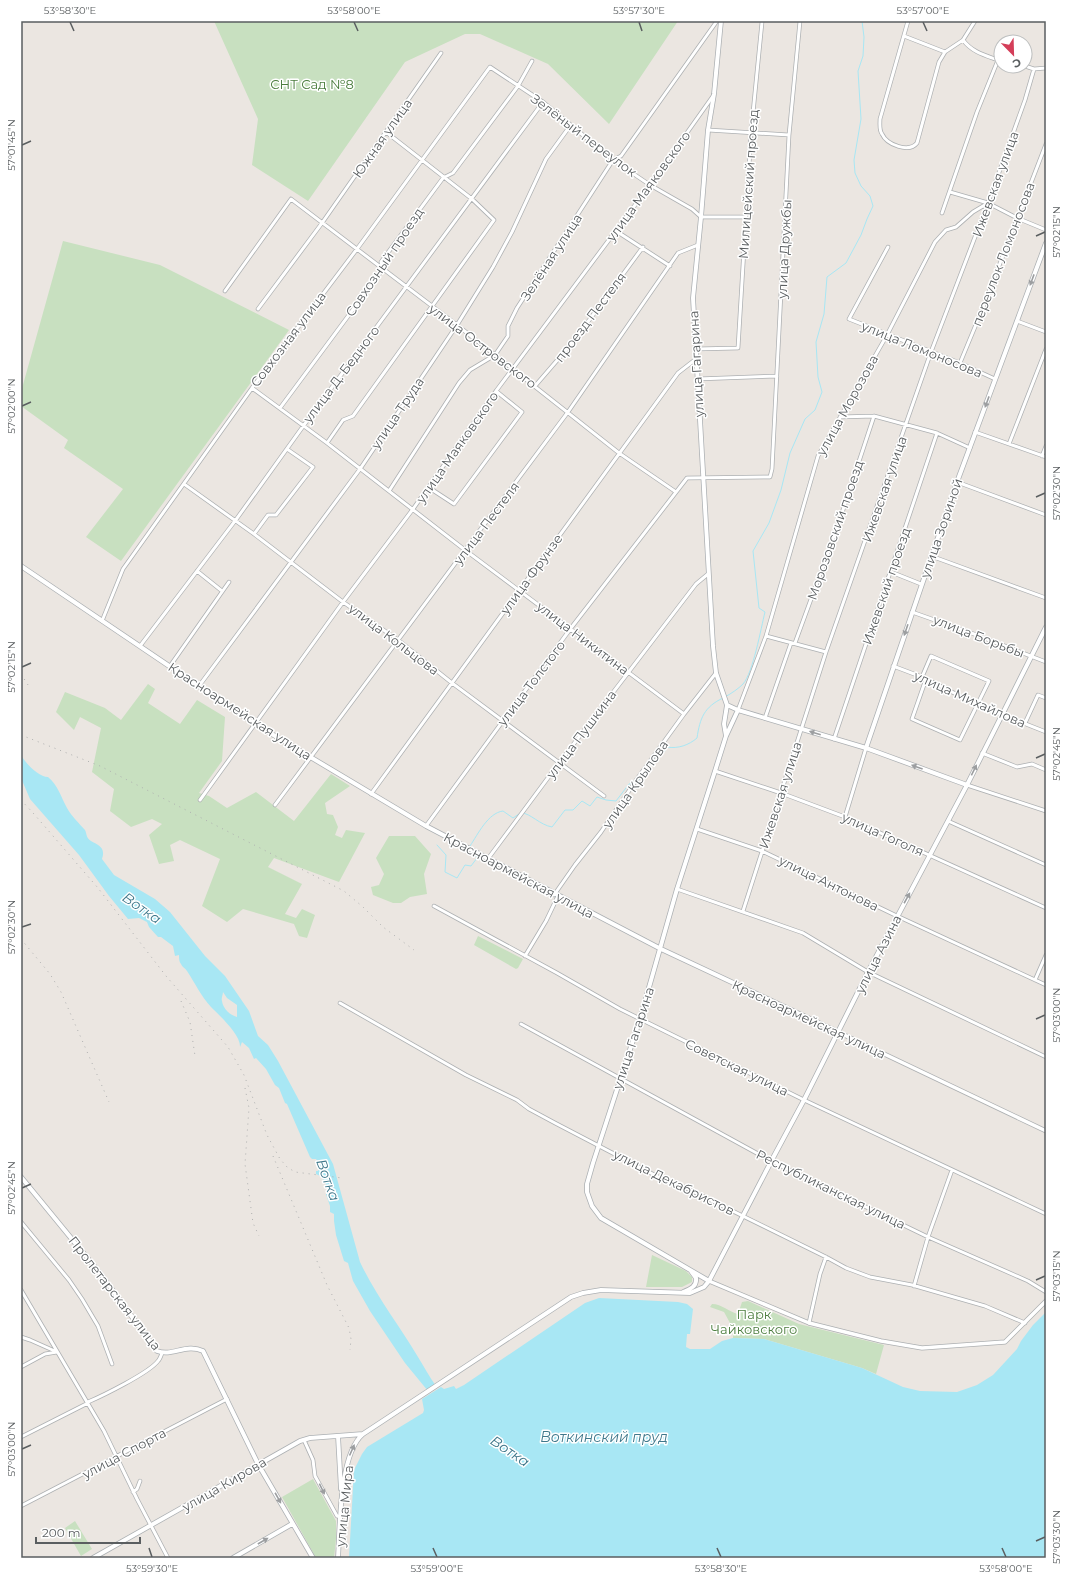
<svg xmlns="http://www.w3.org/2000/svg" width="1067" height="1579" font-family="Montserrat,sans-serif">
<rect width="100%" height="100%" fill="#ebe6e1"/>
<path fill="#c8e0c0" d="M214,21H678L609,124L548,64L480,34H465L405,62L308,201L252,165L258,119Z
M63,241L160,265L289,330L121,561L86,537L123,489L64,448L68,440L21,406V392Z
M148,684L155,689L148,703L180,724L197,700L225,717L222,761L199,793L209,796L227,808L256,792L294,821L331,774L350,786L325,803L327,814L333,815L338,827L335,835L342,838L346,830L365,833L339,882L274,858L268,867L302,884L285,914L296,918L302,909L315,915L307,938L299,936L294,924L243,909L227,922L202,906L220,859L180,840L170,845L174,861L159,864L149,835L162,824L152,819L131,827L110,811L114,789L92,772L101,728L80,717L74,730L56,712L65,692L105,708L121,720Z
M389,836H415L431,854L424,874L427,894L410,897L401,903H393L373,895L371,887L379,885L384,874L376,858Z
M478,936L523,959L518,968L516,969L474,945Z
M652,1255L686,1271L692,1277V1282L682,1287H646Z
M748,1301L799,1324L884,1345L876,1374L862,1368L764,1339L733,1338V1324L730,1323L724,1312L710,1307L712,1304C722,1304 729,1312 738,1314L742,1302Z
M313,1479L336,1521V1539L334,1558H316L282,1497Z
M75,1521L92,1549L81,1556L65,1528Z"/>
<path fill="#a8e7f4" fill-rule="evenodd" d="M21,755C25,763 39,777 48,777C58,785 61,797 67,808C72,817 79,823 85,830C87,834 86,838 91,841C98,845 106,847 102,859L114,875L155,899L170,912L205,956L225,976L249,1011L258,1036L268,1045L278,1061L333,1164L360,1262C376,1296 399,1325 418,1357C424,1367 429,1376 436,1386L428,1391L405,1363L370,1311L353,1281L348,1263L344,1261L336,1235L334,1221V1214L330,1212V1206L326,1194L328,1192C326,1183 324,1177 316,1174V1171H318L319,1164L316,1159H312L310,1157L287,1104L285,1103L279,1088L275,1085L266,1069L256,1058L254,1059L249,1048L242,1042L240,1047C241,1035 219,1015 211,1007C201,996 195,983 187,971C185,968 182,967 181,964C179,962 179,958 179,955L175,956L173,946L161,937H158L149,927L147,922L139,918L128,919L109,896L79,855L30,799L21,778ZM223,992L227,998L237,1005V1017C230,1015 223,1009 222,1001C221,998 223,995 223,992Z
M599,1298L678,1302L687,1304L693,1309L690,1334H687L686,1347L690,1349H710L722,1341L733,1338L764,1339L862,1368L903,1387L920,1391L957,1392L977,1385L993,1375L1017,1349L1021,1341L1033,1325L1046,1312V1558H349L354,1470L362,1454L367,1447L423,1413L424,1410L422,1399L441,1387L444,1389L454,1386L456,1389L464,1385L585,1303Z"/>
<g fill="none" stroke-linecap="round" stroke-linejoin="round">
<path stroke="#a8e7f4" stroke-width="1" d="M725,697C732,693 738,689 743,684C753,673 761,628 765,612L759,608L753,551L769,523L781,490L790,453L805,419L815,410L822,392L818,377L816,342L824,314L827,277L846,263L861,235L867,219L873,206L870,196L861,186L855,173L854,160L861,119L858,71L863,56L864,37L862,21
M638,781L656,756L664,752L667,747C678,749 689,745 697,738C700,718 704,707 723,698
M522,813C530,813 540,825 552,827L565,810H573L582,801L590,806L597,797L606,800L616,801L629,784L633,783
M437,845L446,855L445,872L457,878L465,865L471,866L477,858L474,853
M471,847L470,846C478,834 488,813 503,811L513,818L519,814"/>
<defs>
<path id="minor" d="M908,21L880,119C880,124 879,130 882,134C887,145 909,153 917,143L939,62L945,52L963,40L975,21
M904,36L945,52
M963,40C972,52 984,55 998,60H1001
M1025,66L1034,69L1046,68
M708,130L789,135
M950,192L988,203L1017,218L1046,230
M942,213L977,112L998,60
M616,231L670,266
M888,247L849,319L960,363L995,379
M225,291L291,199L457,325L619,453L676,492
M258,309L322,223L441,53
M1017,321L1046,332
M696,349L738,348L751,133L762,22
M960,363L982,310L1046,144
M697,379L777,376
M535,386L573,342L643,247
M252,388L327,443L465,550L684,714
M280,408L383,269L381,262L443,178L453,173L518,86L532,61
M840,417L874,416L937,433L970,448
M975,432L1046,457
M327,443L343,420L353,416L494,220L472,199L386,132
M1009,444L1046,349
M1042,456L1046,446
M957,482L1046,515
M184,484L254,534L343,602L398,640L452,683L604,796
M428,487L454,504L522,412L496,391
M389,491L459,383L470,370L495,355L508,336V326L517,308L613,160L621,156L717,21
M254,534L268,515H276L313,467L287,449
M931,556L1046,598
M197,571L222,591
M891,572L921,584
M912,612L974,634L1046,662
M102,621L123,569L252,388L357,249L490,67L543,102L613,160L650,185L692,209L701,217H746
M766,636L826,652
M795,643L837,528L874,416
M140,646L235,521L304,425L543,102
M170,666L229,582
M893,666L922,677L978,705L1046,732
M922,677L931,656L989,681L960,740L912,719L926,679
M199,686L360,469L457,325L493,267L512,232L546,159L570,126
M738,710L766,636L818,456L887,335L935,242L946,230L956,227L973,212L988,203
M765,718L791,643
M1025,723L1038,695L1046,698
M834,739L937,433
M982,753L1017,767L1032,764L1046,770
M715,771L781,793L845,817L1046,908
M967,785L1046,811
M371,794L678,373L696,359
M200,800L343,602L413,509L496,391L650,185L713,96
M275,805L568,412L678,253L698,245
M845,817L866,748
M948,821L1046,865
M426,826L571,628L687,478L770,477L772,469L789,135L800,21
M697,829L762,851L897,916L1046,985
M487,860L559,763L696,584L708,574
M677,889L803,933L868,972L1046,1057
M554,895L575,865L601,832L637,779L684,714L716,673
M434,906L557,973L620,1009L804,1100L1046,1214
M743,911L826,652L931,352L988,203L1025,100L1034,69
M525,956L546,921L558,896
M1035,980L1046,955
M340,1003L466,1075L517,1100L529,1109L555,1123L668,1182L682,1186L826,1257L846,1268L870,1277L912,1285L985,1306L1025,1323
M521,1024L771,1161L928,1237L1028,1281L1046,1292
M21,1222L69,1280L82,1299L98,1326L112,1364
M914,1286L928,1237L952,1170
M21,1290L104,1431L137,1499L168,1558
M809,1323L820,1274L826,1257
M21,1337L30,1340L57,1352
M21,1367L45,1354L57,1352
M88,1402C102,1396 149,1373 158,1361C160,1359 161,1356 162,1353
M21,1437L88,1403
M304,1440L313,1460L315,1476L337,1516L341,1517
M133,1492L137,1489L140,1481
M21,1506L227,1399"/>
<path id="tertiary" d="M838,1032L1046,1131
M709,1281L809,1323L881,1341L922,1348L1005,1342L1046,1301"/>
<path id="secondary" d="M721,21L714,94L708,130L701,217L693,298L713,646L716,673L727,705
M21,566L255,724L426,826L661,949L838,1032
M738,710L866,748L967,785
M866,748L957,482L1046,243
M21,1177L103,1277L157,1351C172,1357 186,1343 203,1351L258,1464L313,1558
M709,1281L601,1218L592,1206L587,1192V1184L593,1163L640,1019L677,889L715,771L726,736L738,710L727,705L724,724L726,736
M683,1292C691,1289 697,1286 696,1278L691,1271
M338,1436L341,1489
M93,1558L300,1441L310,1438L363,1434
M233,1558L292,1524
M338,1558C340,1527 339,1454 363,1434L571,1297L583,1293L601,1290L690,1293L704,1287L709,1281L774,1156L804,1100L868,972L967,785L1046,627"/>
</defs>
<use href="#minor" stroke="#adb0b2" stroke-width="4.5"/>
<use href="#tertiary" stroke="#adb0b2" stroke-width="5"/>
<use href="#secondary" stroke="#acb0b3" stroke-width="5.5"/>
<use href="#minor" stroke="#fff" stroke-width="3"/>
<use href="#tertiary" stroke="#fff" stroke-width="3.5"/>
<use href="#secondary" stroke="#fff" stroke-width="4"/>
<path stroke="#afb0b0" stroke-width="1" stroke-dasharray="1 5" stroke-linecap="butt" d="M21,674L30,688
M21,735L100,766L344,891L363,907L383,927L414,950
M21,800L34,814L98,888L166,976L228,1047L244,1075L267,1135L280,1159L287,1167L295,1172L342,1178
M21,939L50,974L61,992L109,1102
M181,1001L190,1022L195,1056
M245,1088L249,1108L245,1164L253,1223L259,1236
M273,1156L327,1285L349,1328L351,1339L350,1350"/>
</g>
<defs><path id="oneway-solid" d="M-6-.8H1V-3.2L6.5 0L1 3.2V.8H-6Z"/></defs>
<g fill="#9c9ea0">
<use href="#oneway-solid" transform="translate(1032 280) rotate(110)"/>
<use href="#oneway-solid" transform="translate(987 402) rotate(110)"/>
<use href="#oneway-solid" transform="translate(906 630) rotate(109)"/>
<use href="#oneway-solid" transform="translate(815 733) rotate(-163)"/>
<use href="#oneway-solid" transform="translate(917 767) rotate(-160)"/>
<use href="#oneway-solid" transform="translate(974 770) rotate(-64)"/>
<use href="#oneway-solid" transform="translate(907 898) rotate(-61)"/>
<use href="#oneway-solid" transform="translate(352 1450) rotate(-66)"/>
<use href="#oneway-solid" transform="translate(322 1489) rotate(64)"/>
<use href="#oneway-solid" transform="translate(278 1498) rotate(61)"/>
<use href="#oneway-solid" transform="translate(263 1541) rotate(-30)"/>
</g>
<path fill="none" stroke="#5a5e60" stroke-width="1.5" d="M70,22L74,31M354,22L358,31M639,22L642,31M923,22L927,31M22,145L31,141M1036,236L1045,232M22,406L31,402M1036,497L1045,493M22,667L31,663M1036,758L1045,754M22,927L31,924M1036,1019L1045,1015M22,1188L31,1184M1036,1280L1045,1276M22,1449L31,1445M1036,1541L1045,1537M149,1548L152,1557M433,1548L437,1557M717,1548L721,1557M1002,1548L1006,1557"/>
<g text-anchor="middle" stroke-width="3" stroke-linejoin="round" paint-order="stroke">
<g font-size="13" fill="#4a7c3d" stroke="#fff">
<text x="312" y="89">СНТ Сад №8</text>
<text x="754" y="1319">Парк<tspan x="754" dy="15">Чайковского</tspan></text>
</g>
<g font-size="13" fill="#5a5e60" stroke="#fff">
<text transform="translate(584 135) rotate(37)" y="5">Зелёный переулок</text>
<text transform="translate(382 138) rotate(-55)" y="5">Южная улица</text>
<text transform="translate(748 184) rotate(-86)" y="5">Милицейский проезд</text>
<text transform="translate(995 184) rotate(-70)" y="5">Ижевская улица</text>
<text transform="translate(648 186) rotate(-54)" y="5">улица Маяковского</text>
<text transform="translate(784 249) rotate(-87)" y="5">улица Дружбы</text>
<text transform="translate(1003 254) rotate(-69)" y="5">переулок Ломоносова</text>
<text transform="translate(551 257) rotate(-57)" y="5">Зелёная улица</text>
<text transform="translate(384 262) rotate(-56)" y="5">Совхозный проезд</text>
<text transform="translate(590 317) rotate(-53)" y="5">проезд Пестеля</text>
<text transform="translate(288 339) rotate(-53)" y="5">Совхозная улица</text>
<text transform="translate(483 346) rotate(37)" y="5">улица Островского</text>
<text transform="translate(922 349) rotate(22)" y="5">улица Ломоносова</text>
<text transform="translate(696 364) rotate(-93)" y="5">улица Гагарина</text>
<text transform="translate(341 374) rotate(-53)" y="5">улица Д. Бедного</text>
<text transform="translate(847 405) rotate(-61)" y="5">улица Морозова</text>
<text transform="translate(397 413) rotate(-56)" y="5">улица Труда</text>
<text transform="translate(457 447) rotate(-55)" y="5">улица Маяковского</text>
<text transform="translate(884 489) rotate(-71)" y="5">Ижевская улица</text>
<text transform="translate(486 523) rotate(-53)" y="5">улица Пестеля</text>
<text transform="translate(941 528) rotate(-71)" y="5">улица Зориной</text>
<text transform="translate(835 530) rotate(-71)" y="5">Морозовский проезд</text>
<text transform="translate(531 574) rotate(-54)" y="5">улица Фрунзе</text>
<text transform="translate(886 586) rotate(-71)" y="5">Ижевский проезд</text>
<text transform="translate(979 636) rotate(21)" y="5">улица Борьбы</text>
<text transform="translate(583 638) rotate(37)" y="5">улица Никитина</text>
<text transform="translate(394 639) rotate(37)" y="5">улица Кольцова</text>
<text transform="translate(531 683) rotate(-53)" y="5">улица Толстого</text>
<text transform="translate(970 699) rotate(24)" y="5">улица Михайлова</text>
<text transform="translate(240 711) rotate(33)" y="5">Красноармейская улица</text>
<text transform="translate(581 734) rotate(-53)" y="5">улица Пушкина</text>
<text transform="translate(635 784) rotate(-55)" y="5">улица Крылова</text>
<text transform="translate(780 795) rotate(-72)" y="5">Ижевская улица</text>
<text transform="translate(883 834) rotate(24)" y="5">улица Гоголя</text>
<text transform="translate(519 875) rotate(28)" y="5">Красноармейская улица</text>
<text transform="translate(829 883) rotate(26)" y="5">улица Антонова</text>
<text transform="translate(878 954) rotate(-63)" y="5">улица Азина</text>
<text transform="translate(809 1019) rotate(25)" y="5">Красноармейская улица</text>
<text transform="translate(633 1038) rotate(-72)" y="5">улица Гагарина</text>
<text transform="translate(737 1067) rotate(26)" y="5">Советская улица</text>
<text transform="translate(674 1182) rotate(26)" y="5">улица Декабристов</text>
<text transform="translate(831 1189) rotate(26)" y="5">Республиканская улица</text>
<text transform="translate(115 1293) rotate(52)" y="5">Пролетарская улица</text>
<text transform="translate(124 1453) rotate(-28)" y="5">улица Спорта</text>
<text transform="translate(224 1484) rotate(-30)" y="5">улица Кирова</text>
<text transform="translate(344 1506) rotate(-84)" y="5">улица Мира</text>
</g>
<g font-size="14" font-style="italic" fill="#3f788b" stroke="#fff">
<text transform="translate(142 908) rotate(35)" y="5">Вотка</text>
<text transform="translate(328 1180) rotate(70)" y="5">Вотка</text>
<text x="604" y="1442">Воткинский пруд</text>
<text transform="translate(510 1451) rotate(34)" y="5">Вотка</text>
</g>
</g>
<rect width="1067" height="1579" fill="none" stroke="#ffffff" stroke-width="44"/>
<g transform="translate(1013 54) rotate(157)"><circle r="19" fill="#ffffff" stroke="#bdbfbf"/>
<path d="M0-3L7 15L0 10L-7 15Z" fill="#d43e59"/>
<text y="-6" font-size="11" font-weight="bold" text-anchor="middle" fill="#5a5e60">С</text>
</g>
<path d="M36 1537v6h104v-6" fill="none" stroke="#5a5e60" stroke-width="2"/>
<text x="42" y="1537" font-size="12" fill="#5a5e60" stroke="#ffffff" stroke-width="3" paint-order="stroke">200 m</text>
<rect x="22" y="22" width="1023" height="1535" fill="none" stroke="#5a5e60" stroke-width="1.5"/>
<g font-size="10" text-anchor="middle" fill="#5a5e60">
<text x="70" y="14">53°58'30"E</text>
<text x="354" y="14">53°58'00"E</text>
<text x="639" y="14">53°57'30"E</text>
<text x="923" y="14">53°57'00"E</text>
<text transform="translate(11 145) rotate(-90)" y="4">57°01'45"N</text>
<text transform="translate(1056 232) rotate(-90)" y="4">57°02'15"N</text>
<text transform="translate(11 406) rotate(-90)" y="4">57°02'00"N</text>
<text transform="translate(1056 493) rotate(-90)" y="4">57°02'30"N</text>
<text transform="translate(11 667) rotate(-90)" y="4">57°02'15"N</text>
<text transform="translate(1056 754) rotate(-90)" y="4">57°02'45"N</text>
<text transform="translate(11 927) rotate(-90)" y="4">57°02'30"N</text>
<text transform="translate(1056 1015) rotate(-90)" y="4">57°03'00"N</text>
<text transform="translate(11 1188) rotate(-90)" y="4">57°02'45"N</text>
<text transform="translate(1056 1276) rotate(-90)" y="4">57°03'15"N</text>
<text transform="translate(11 1449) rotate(-90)" y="4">57°03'00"N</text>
<text transform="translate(1056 1537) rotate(-90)" y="4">57°03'30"N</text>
<text x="152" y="1572">53°59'30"E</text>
<text x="437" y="1572">53°59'00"E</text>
<text x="721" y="1572">53°58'30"E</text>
<text x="1006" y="1572">53°58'00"E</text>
</g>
</svg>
